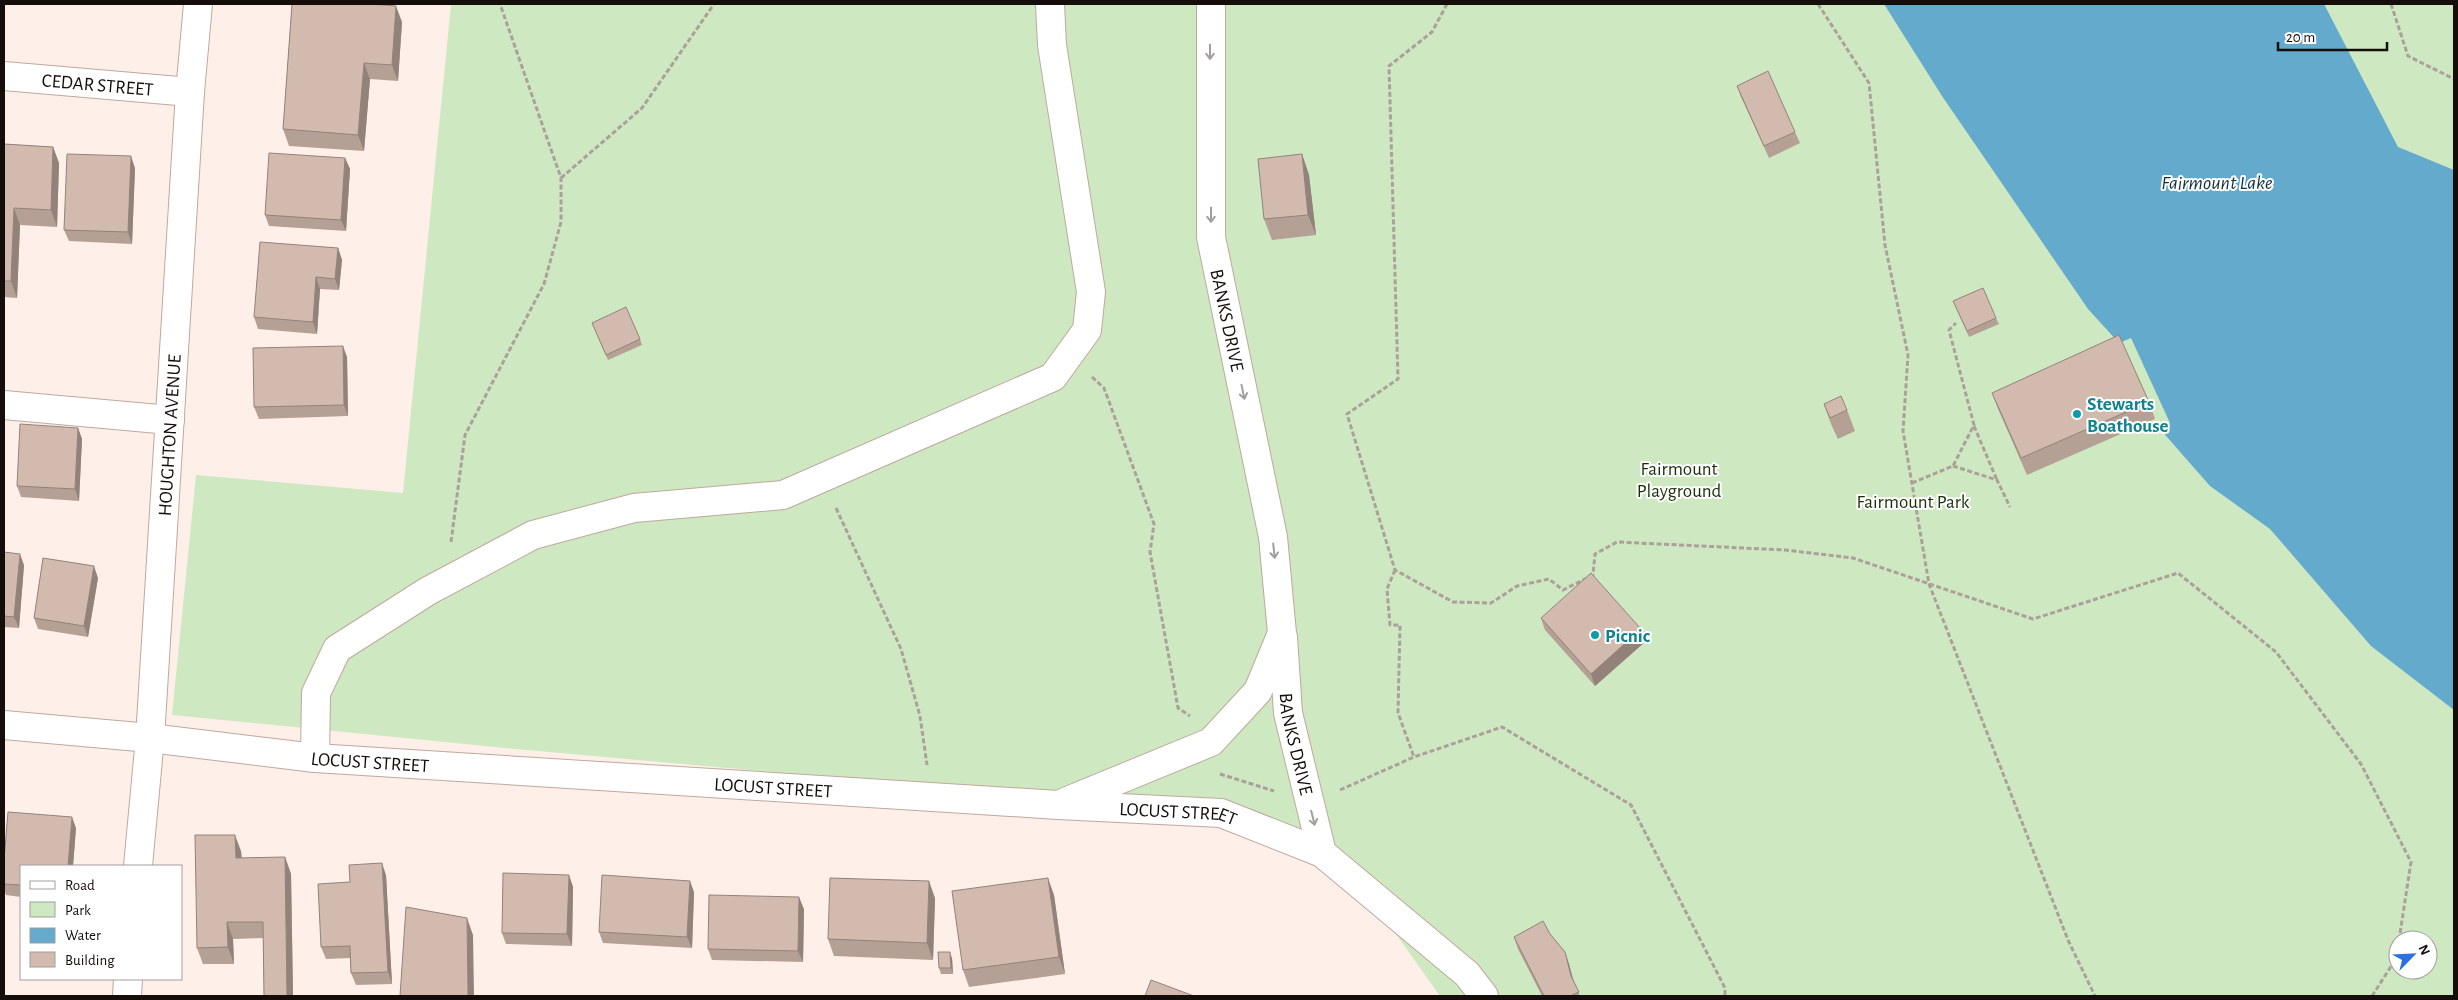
<svg xmlns="http://www.w3.org/2000/svg" width="2458" height="1000" font-family="'Alegreya Sans',sans-serif">
<rect width="100%" height="100%" fill="#feefe9"/>
<path fill="#cee8c1" fill-rule="evenodd" d="M451,4H2454V996H1440L1357,879L1270,833L1082,800L516,749L172,715L196,475L403,493ZM2398,940H2428V970H2398Z"/>
<path fill="#64aacd" d="M1884,4H2324L2398,147L2454,170V710L2371,646L2270,529L2210,486L2160,429L2170,423L2131,338L2119,343L2088,309L1942,96Z"/>
<g fill="none" stroke-linecap="round" stroke-linejoin="round">
<defs>
<g id="minor">
<path id="s1" d="M4,76L190,92"/>
<path d="M4,405L170,420"/>
<path id="s2" d="M1283,637L1288,713L1322,853"/>
<path id="s3" d="M4,725L150,738L315,758L1058,805L1221,813L1322,853L1467,974L1484,996"/>
<path d="M315,758L316,693L337,649L428,591L533,535L634,508L783,495L1053,377L1087,330L1091,292L1052,45L1050,4"/>
<path d="M1065,802L1211,742L1258,691L1282,633L1273,537L1211,237V4"/>
<path id="s4" d="M138,866L150,738L190,92L198,4"/>
<path d="M127,996L128,979"/>
</g>
</defs>
<use href="#minor" stroke="#c0a89e" stroke-width="30"/>
<path stroke="#aca09b" stroke-width="3" stroke-dasharray="5 2.5" stroke-linecap="butt" d="M1447,4L1432,32L1389,66L1398,379L1347,414L1395,570L1453,602L1491,603L1517,586L1549,579L1563,590L1593,575L1595,554L1617,542L1785,550L1853,558L2033,619L2178,573L2276,652L2361,764L2411,862L2399,940
M1818,4L1869,83L1885,245L1908,355L1903,431L1929,584L2068,940L2095,996
M2391,4L2408,56L2454,79
M561,178L642,108L714,4
M1092,377L1104,388L1154,524L1150,552L1178,708L1190,716
M1974,426L1997,480
M1953,466L1997,480L2010,507
M1912,483L1953,466L1974,425L1949,330L1956,323
M836,508L901,649L920,716L927,765
M451,542L465,435L544,284L561,222V178L500,4
M1395,570L1387,589L1390,625H1400L1398,713L1414,757
M1220,774L1274,791
M1340,790L1414,757L1502,727L1631,805L1725,988V996
M2372,996L2397,957L2398,948"/>
<use href="#minor" stroke="#fff" stroke-width="28"/>
</g>
<path fill="#b5a096" d="M292,4H374L402,22L398,81L370,79L364,151L289,146L283,129Z
M1737,86L1795,132L1800,143L1769,158L1741,97Z
M4,144L53,147L59,163L57,227L20,225L17,298L4,297Z
M1302,154L1309,175L1316,235L1272,240L1264,219Z
M345,158L350,169L346,231L269,226L265,215Z
M135,168L132,244L69,241L64,230Z
M338,248L342,260L339,290L320,289L317,334L258,329L254,317Z
M1953,301L1996,318L1999,324L1969,337Z
M592,323L640,339L642,345L608,360Z
M347,357L348,416L259,419L254,407Z
M1992,393L2149,402L2155,419L2027,475L1998,409Z
M1824,404L1847,410L1855,431L1838,439L1831,424Z
M78,428L82,439L79,501L21,497L17,486Z
M4,552L24,565L19,628L4,627Z
M98,578L88,637L38,629L34,618Z
M1541,618L1641,629L1646,641L1595,686L1545,630Z
M76,828L73,866H21V897L6,895L4,889V860Z
M241,851L242,858L285,857L291,874L293,996H264L263,938L233,939L234,964H203L197,948Z
M386,875L392,984L356,985L351,973L350,958L326,959L321,947L350,882Z
M569,875L573,887L572,946L506,944L502,933Z
M694,892L692,948L603,943L599,932Z
M1054,895L1065,974L969,987L963,970Z
M935,898L933,960L834,956L828,939Z
M804,909L803,962L712,960L708,949Z
M1550,934L1565,952L1569,964L1574,982L1580,996H1542L1518,949L1514,937Z
M952,958L953,974H941L939,968Z"/>
<path fill="#93827a" d="M396,6L402,22L398,81L392,65Z
M364,63L370,79L364,151L358,135Z
M53,147L59,163L57,227L51,210Z
M1302,154L1309,175L1316,235L1308,215Z
M131,156L135,168L132,244L128,232Z
M345,158L350,169L346,231L341,220Z
M14,208L20,225L17,298L11,281Z
M338,248L342,260L339,290L335,279Z
M316,277L320,289L317,334L313,322Z
M343,346L347,357L348,416L344,405Z
M78,428L82,439L79,501L75,489Z
M20,554L24,565L19,628L14,617Z
M94,566L98,578L88,637L84,626Z
M1641,629L1646,641L1595,686L1591,674Z
M72,817L76,828L73,866H68Z
M235,835L241,851L242,875L236,858Z
M285,857L291,874L293,996H287Z
M382,863L386,875L392,984L388,972Z
M569,875L573,887L572,946L567,934Z
M1048,878L1054,895L1065,974L1059,957Z
M690,881L694,892L692,948L687,937Z
M929,881L935,898L933,960L927,943Z
M799,897L804,909L803,962L798,951Z
M467,918L473,935L474,996H468Z
M227,922L233,939L234,964L228,947Z
M950,952L952,958L953,974L951,968Z
M1565,952L1569,964L1575,988L1571,976Z"/>
<path fill="#d2baaf" stroke="#93827a" d="M292,4H369L396,6L392,65L364,63L358,135L283,129Z
M1768,71L1795,132L1764,146L1737,86Z
M4,144L53,147L51,210L14,208L11,281H4Z
M269,153L345,158L341,220L265,215Z
M67,154L131,156L128,232L64,230Z
M1302,154L1308,215L1264,219L1258,159Z
M260,242L338,248L335,279L316,277L313,322L254,317Z
M1983,288L1996,318L1967,331L1953,301Z
M626,307L640,339L606,355L592,323Z
M2119,335L2149,402L2021,458L1992,393Z
M343,346L344,405L254,407L253,348Z
M1841,396L1847,410L1830,418L1824,404Z
M20,424L78,428L75,489L17,486Z
M4,552L20,554L14,617L4,616Z
M43,558L94,566L84,626L34,618Z
M1591,573L1641,629L1591,674L1541,618Z
M8,812L72,817L68,866H21V885L4,884V860Z
M195,835H235L236,858L285,857L287,996H264L263,922H227L228,947L197,948Z
M382,863L388,972L351,973L350,946L321,947L318,884L350,882L349,865Z
M503,873L569,875L567,934L502,933Z
M602,875L690,881L687,937L599,932Z
M830,878L929,881L927,943L828,939Z
M1048,878L1059,957L963,970L952,891Z
M709,895L799,897L798,951L708,949Z
M406,907L467,918L468,996H400Z
M1543,921L1550,934L1565,952L1571,976L1579,992L1570,996H1544L1514,937Z
M938,952H950L951,968H939Z
M1151,980L1194,996H1145Z"/>
<defs><path id="oneway-shaft" d="M-6 0H5M1.5-3L5.5 0L1.5 3" fill="none" stroke-width="1.6" stroke-linecap="round" stroke-linejoin="round" transform="scale(1.25)"/></defs>
<g stroke="#a19e9d">
<use href="#oneway-shaft" transform="translate(1210 52) rotate(90)"/>
<use href="#oneway-shaft" transform="translate(1211 215) rotate(90)"/>
<use href="#oneway-shaft" transform="translate(1243 392) rotate(78)"/>
<use href="#oneway-shaft" transform="translate(1274 551) rotate(84)"/>
<use href="#oneway-shaft" transform="translate(1313 818) rotate(76)"/>
</g>
<g fill="#0f9aa8" stroke="#fff" stroke-width="2">
<circle cx="2077" cy="414" r="5"/>
<circle cx="1595" cy="635" r="5"/>
</g>
<g text-anchor="middle" stroke-width="4" stroke-linejoin="round" paint-order="stroke">
<g font-size="19" fill="#150d0a" stroke="#fff">
<text dy="7" stroke="none"><textPath href="#s1" startOffset="94">CEDAR STREET</textPath></text>
<text transform="translate(1228 320) rotate(78)" y="7">BANKS DRIVE</text>
<text dy="7" stroke="none"><textPath href="#s4" startOffset="432">HOUGHTON AVENUE</textPath></text>
<text dy="7" stroke="none"><textPath href="#s2" startOffset="108">BANKS DRIVE</textPath></text>
<text dy="7" stroke="none"><textPath href="#s3" startOffset="368">LOCUST STREET</textPath></text>
<text dy="7" stroke="none"><textPath href="#s3" startOffset="772">LOCUST STREET</textPath></text>
<text dy="7" stroke="none"><textPath href="#s3" startOffset="1178">LOCUST STREET</textPath></text>
</g>
<g font-size="19" font-weight="bold" fill="#0d838f" stroke="#fff" text-anchor="start">
<text x="2087" y="410">Stewarts<tspan x="2087" dy="22">Boathouse</tspan></text>
<text x="1605" y="642">Picnic</text>
</g>
<g font-size="19" fill="#183008" stroke="#fff">
<text x="1679" y="475">Fairmount<tspan x="1679" dy="22">Playground</tspan></text>
<text x="1913" y="508">Fairmount Park</text>
</g>
<g font-size="20" font-style="italic" fill="#103141" stroke="#fff">
<text x="2217" y="189">Fairmount Lake</text>
</g>
</g>
<rect width="2458" height="1000" fill="none" stroke="#150d0a" stroke-width="10"/>
<rect x="20" y="865" width="162" height="115" fill="#ffffff" stroke="#a19e9d"/>
<rect x="30" y="881" width="25" height="8" fill="#ffffff" stroke="#a19e9d"/>
<text x="65" y="890" font-size="15" fill="#150d0a">Road</text>
<rect x="30" y="902" width="25" height="15" fill="#cee8c1" stroke="#a19e9d"/>
<text x="65" y="915" font-size="15" fill="#150d0a">Park</text>
<rect x="30" y="928" width="25" height="15" fill="#64aacd" stroke="#a19e9d"/>
<text x="65" y="940" font-size="15" fill="#150d0a">Water</text>
<rect x="30" y="952" width="25" height="15" fill="#d2baaf" stroke="#a19e9d"/>
<text x="65" y="965" font-size="15" fill="#150d0a">Building</text>
<g transform="translate(2413 955) rotate(66)"><circle r="24" fill="#ffffff" stroke="#a19e9d"/>
<path d="M0-4L9 19L0 12L-9 19Z" fill="#2a73df"/>
<text y="-8" font-size="14" font-weight="bold" text-anchor="middle" fill="#150d0a">N</text>
</g>
<path d="M2278 42v8h109v-8" fill="none" stroke="#150d0a" stroke-width="2.5"/>
<text x="2286" y="42" font-size="15" fill="#150d0a" stroke="#ffffff" stroke-width="4" paint-order="stroke">20 m</text>
</svg>
